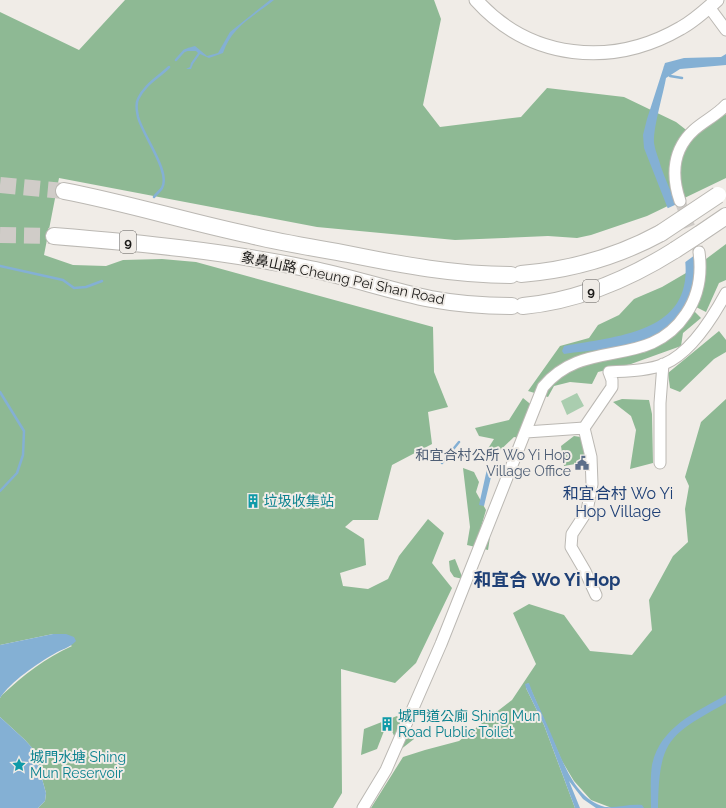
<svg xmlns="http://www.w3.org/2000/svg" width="726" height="808" font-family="Raleway,'Noto Sans TC',sans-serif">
<rect width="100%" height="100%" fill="#f0ece7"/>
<path fill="#aacdaf" d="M577,393L584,406L567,415L561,401Z"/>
<path fill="#8eb994" d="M125,0H434L441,19L423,105L440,127L521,117L547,88L624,97L676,122L694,136L726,114V178L647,216L591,235L577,238L548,236L455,240L317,227L59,178L44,255L73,265L106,266L123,260L162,259L196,262L433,327L434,372L448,407L428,412L432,444L392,465L378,520H353L345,527L364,539L366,565L340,573L343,586L368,589L388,579L399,556L428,519L444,533L432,563L452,588L416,663L395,683L341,669L342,793L333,808H38L45,801L46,793L34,750L25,740L0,717V698L2,695C24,675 45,658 72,646L53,634L0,645V12L79,50Z
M726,244V280L719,283L706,312L696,307L688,294L662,329L636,344L597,350V362L646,352L693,310L701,318L683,333L681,346L631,364L598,372L592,384L570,382L554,386L548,397L528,391L560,346L589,338L598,325L619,315L634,299L662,287L686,273V274Z
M719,331L726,340V352L714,359L680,392L670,388L668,373Z
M523,398L534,407L519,438L514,437L491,459L484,455L494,439L479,436L475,428L509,420Z
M622,399L649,400L652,414L653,463L630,469L636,430L631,416L613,402Z
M726,399V808H612L591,800L574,781L562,761L528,683L526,688L544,725L575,808H371L403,757L425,750L459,741L512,700L536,664L513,613L529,604L564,615L590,651L632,655L652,630L649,600L673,556L688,542L685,509L689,486L685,477L701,422Z
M574,436L593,439L592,461L564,466L561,446Z
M463,468L474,472L479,482L476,492L486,510L479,534L490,537L488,550L467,545L470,527Z
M455,559L463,579L454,577L450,571L449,561Z
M397,716L414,739L400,750L392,731H384L377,749L361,755L364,729Z"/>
<path fill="#84b0d4" d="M270,0H274C253,17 232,26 223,53L209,58L200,54L193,64L191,69H186L190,67L191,63L198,53L196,51H187L188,48L195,46L207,56L218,53L230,32Z
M726,54V65L680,69L666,78C663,95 653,128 654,143C655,151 659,159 661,167C670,192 683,217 691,243C703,282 684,325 645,340C620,349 590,350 564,354L562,351L564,346C624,335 701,332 683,247L644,148L643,135L647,119L665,63L684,58L721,57Z
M487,469H490L491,477L484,506L479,505Z
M53,634H66L74,637L76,641C70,648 62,649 54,654C38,663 10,682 0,698V645Z
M529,683C534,698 542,712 548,727C561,755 572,798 605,807C617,808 629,804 642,805L644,808H596L583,799L569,781L580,808H575L544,725L526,688L525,684Z
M726,695V703C669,735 659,739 658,808H651C651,794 650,778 652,765C660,727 696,712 726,695Z
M0,717L25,740L34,750L46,793L45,801L38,808H0Z"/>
<path fill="#f0ece7" d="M677,204L693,243L695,255L684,263L681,248L666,209Z"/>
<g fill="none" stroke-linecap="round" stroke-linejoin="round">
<path stroke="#84b0d4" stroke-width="2.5" d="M176,60L184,51L189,49
M665,67L670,76L682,78
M154,197C156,194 160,191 162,188C171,172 143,136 138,117C137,111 135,105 138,99C145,84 158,78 169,67
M0,266L63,280L74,288L86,287L102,281
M0,392L24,431L23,455L17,473L0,491
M442,463L459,442"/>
<path stroke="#d0ccc8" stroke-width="11" stroke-dasharray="11 5.5" stroke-linecap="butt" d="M680,201L699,252"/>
<path stroke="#d0ccc8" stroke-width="16" stroke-dasharray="16 8" stroke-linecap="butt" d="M0,185L64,191
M0,235L54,236"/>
<defs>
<path id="minor" d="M709,7L726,30
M680,201C671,175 673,149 694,130C704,121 717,115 726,105
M584,428L591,457L592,484L587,511L572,534L571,547L585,571L596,595
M526,432L584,428L612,387V380L609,372C626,371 648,371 664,364C691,353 713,317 726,293
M660,463V403L663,364
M363,808L386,770L441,644L543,387C585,336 648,371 686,314C699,295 702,274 699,252"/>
<path id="major" d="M476,0C530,60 612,68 681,28C694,21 706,10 717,0"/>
<path id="highway" d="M64,191C127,203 188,222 250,235C283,243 316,248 348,254C402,265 456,275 511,275
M698,235L726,216
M54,236C140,243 225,251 310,269C351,277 390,291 431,299C458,304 485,306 512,306
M521,274C571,270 617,257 661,233
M523,306C577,301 629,279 675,250"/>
</defs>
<use href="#minor" stroke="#bbb8b3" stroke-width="13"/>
<use href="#major" stroke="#bbb8b3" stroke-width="15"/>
<use href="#highway" stroke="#bbb8b3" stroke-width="18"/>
<use href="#minor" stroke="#fff" stroke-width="11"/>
<use href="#major" stroke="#fff" stroke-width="13"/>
<use href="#highway" stroke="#fff" stroke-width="16"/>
<defs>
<path id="highway-bridge" d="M661,233L718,195
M675,250L698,235"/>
</defs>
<use href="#highway-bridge" stroke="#bbb8b3" stroke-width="18" stroke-linecap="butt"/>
<use href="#highway-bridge" stroke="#fff" stroke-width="16"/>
</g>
<defs>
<symbol id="civic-bare" viewBox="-9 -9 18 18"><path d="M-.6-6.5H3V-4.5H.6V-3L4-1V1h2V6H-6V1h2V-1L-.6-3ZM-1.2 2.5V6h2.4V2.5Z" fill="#5c6f8a" stroke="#f0ece7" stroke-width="2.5" paint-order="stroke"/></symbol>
<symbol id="building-bare" viewBox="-9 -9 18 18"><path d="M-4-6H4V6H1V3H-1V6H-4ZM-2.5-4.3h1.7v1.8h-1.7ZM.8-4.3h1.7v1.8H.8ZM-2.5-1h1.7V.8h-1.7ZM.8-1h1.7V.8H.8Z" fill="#0f9aa8" stroke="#f0ece7" stroke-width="2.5" paint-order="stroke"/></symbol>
<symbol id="sight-bare" viewBox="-9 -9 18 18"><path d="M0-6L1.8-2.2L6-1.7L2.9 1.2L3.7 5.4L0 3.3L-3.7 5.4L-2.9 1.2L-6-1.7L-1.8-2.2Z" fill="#0f9aa8" stroke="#f0ece7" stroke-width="2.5" paint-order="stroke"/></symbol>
</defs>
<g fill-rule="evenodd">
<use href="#civic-bare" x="572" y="453" width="20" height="20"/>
<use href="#building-bare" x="243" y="491" width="20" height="20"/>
<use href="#building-bare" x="377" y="714" width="20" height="20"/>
<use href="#sight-bare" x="9" y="755" width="20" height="20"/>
</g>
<g text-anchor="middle" stroke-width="4" stroke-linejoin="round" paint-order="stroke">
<g fill="#f0ece7" stroke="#5b5956" stroke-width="1">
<rect x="120" y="231" width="16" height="22" rx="3"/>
<rect x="583" y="280" width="16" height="22" rx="3"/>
</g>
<g font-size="13" font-weight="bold" fill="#1b1a18">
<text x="128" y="247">9</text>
<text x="591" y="296">9</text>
</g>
<g font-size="14" fill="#1b1a18" stroke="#f0ece7">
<text transform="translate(343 278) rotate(12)" y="5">象鼻山路 Cheung Pei Shan Road</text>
</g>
<g font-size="14" fill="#4e5e75" stroke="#f0ece7" text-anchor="end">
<text x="571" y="460">和宜合村公所 Wo Yi Hop<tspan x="571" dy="16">Village Office</tspan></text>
</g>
<g font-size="14" fill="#0d838f" stroke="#f0ece7" text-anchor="start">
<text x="264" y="506">垃圾收集站</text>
<text x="398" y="721">城門道公廁 Shing Mun<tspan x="398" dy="16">Road Public Toilet</tspan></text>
<text x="30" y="762">城門水塘 Shing<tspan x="30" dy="16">Mun Reservoir</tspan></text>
</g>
<g font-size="16" fill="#1f4076" stroke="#f0ece7">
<text x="618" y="499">和宜合村 Wo Yi<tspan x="618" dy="18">Hop Village</tspan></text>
</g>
<g font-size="18" font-weight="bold" fill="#1f4076" stroke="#f0ece7">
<text x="547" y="586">和宜合 Wo Yi Hop</text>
</g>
</g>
</svg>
